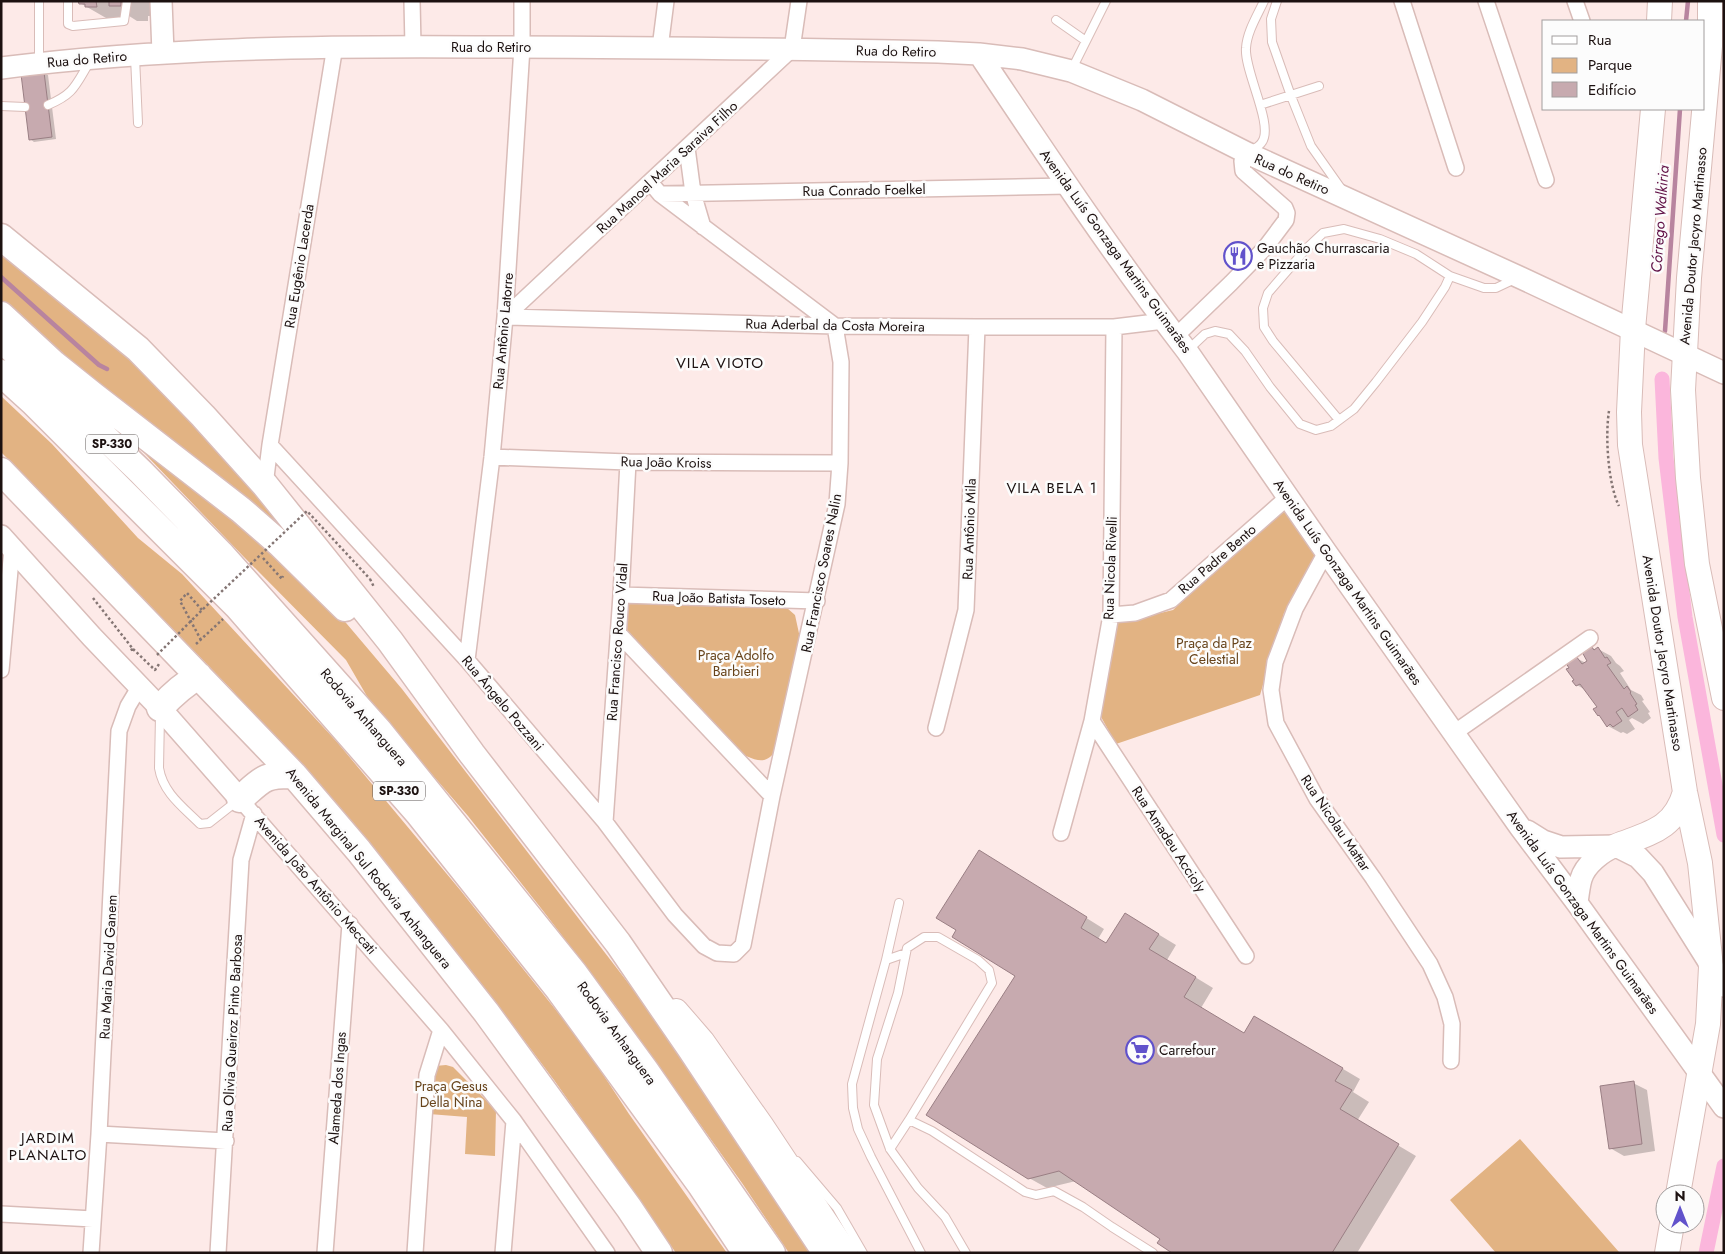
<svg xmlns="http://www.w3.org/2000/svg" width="1725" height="1254" font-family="Jost,sans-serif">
<rect width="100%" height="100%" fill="#fdeae8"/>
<path fill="#e2b383" d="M1,246L20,260L168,393L290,533L286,535L1,305Z
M1,396L52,444L138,538L182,574L337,742L461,891L583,1044L629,1114L727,1253H676L554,1080L503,1012L344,822L231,689L1,452Z
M125,433L198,486L330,604L402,689L659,1023L813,1253H789L742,1183L615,1005L544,912L468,816L372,705L346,660L242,555Z
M1286,505L1317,555L1284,613L1260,695L1116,744L1100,715L1118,623L1173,610Z
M624,603L780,605L787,608L795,615L800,638L778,748C768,762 762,763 746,756L622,633Z
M446,1065L453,1067L496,1110L495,1156L465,1154L467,1117L429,1114L435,1066Z
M1520,1139L1619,1252L1496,1253L1450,1200Z"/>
<path fill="#0003" d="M80,1H151L152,16H148V21H137L126,14L123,22H113L80,3Z
M44,73L48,75L56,139L34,142L30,139Z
M1591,647L1596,650L1598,649L1611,656L1616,663L1620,666L1624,671L1620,673L1631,690L1641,695L1644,700L1642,701L1650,712L1648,713L1651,718L1643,724L1632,718L1629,720L1635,729L1627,734L1623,732L1621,733L1608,726L1603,718L1599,715V707L1587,691L1577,685L1576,658L1586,663L1589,661Z
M997,862L1104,929L1098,939L1107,945L1143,925L1176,945L1167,960L1213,988L1201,1008L1245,1034L1255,1017L1360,1079L1353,1092L1369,1102L1357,1121L1416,1156L1357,1253H1174L1162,1238L1076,1181L1047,1188L1029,1178L1016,976Z
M1633,1083L1647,1090L1655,1151L1624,1156L1610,1148Z"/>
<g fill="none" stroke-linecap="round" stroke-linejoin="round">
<path stroke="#b8849f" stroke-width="4.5" d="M1686,21L1688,1
M1,277L99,365L107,369
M1665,331L1680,109"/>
<path stroke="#fbb6dc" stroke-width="15" d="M1662,379L1666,458L1685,617L1724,835
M1706,1253L1724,1166"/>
</g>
<path fill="#c7aaaf" stroke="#9a7f84" d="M78,1H96L97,7H85V4H79Z
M109,1H126L121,2V6H109Z
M44,72L52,137L29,140L21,74Z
M1591,646L1594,650L1598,647L1605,658L1607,657L1611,663L1607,665L1624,689L1627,686L1631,692L1630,693L1637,704L1635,705L1638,710L1628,717L1622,708L1616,712L1622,721L1613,727L1610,724L1607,727L1599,715L1598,716L1593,709L1597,707L1580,684L1576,686L1572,681L1574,680L1566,669L1569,668L1566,663L1576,656L1582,664L1587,661L1582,652Z
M979,850L1087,917L1081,928L1106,943L1125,913L1159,934L1149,949L1196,977L1184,997L1244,1033L1254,1016L1343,1068L1335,1081L1352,1090L1340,1109L1399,1144L1332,1253H1172L1157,1243L1160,1239L1059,1171L1028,1179L926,1115L1015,976L952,937L956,930L936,918Z
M1634,1081L1642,1144L1609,1149L1600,1086Z"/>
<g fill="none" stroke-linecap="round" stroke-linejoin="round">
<defs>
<path id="lane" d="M39,1V61
M68,1V24L73,26L124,21L127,1
M1277,1L1271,19L1272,42L1291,96L1311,146L1342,190
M1056,20L1086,41
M135,57L138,123
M1072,69L1106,1
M48,105C74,94 75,86 89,63
M1260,105L1319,86
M1,106L25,107
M1250,151C1254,149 1260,146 1262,142C1274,125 1244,71 1246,48C1247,32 1257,16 1264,1
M1189,349L1205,334L1215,331L1229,334L1245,351L1270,387L1300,424L1316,430L1331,426L1354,409L1376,382L1422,322L1445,287L1450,276
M1339,420L1273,341L1264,327L1263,308L1268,293L1306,249L1323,233L1344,229L1380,239L1416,254L1450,276L1484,288H1496L1515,279
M160,715L159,768C163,793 183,807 200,824L209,823L237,801
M899,903L886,960L852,1084L853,1108L858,1129L871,1157L921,1253
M886,960L906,953
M909,1120L932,1131L1025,1192L1036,1195L1054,1191L1083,1207L1112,1227L1153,1253
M890,1149L909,1120L992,983L989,970L978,960L938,937H924L907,948L898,993L877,1059L874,1105L890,1149L918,1188L945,1217L966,1253
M797,1161L837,1208L863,1253"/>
<path id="street" d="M412,1L413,46
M1402,1L1456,168
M1486,1L1546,180
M1575,1L1582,21
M660,48L666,1
M687,148L693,193L703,227
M660,194L1068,186
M505,317L835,326L977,327H1114L1164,321
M505,317L792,49L799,1
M1176,336L1231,283L1265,248L1286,220L1287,213L1285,208L1243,171L1242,161L1247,153
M270,445L467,660L605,822L675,915L704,946L717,953L734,954L743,945L772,796L837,504L840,463L841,362L835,326L660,194L650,182
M492,457L628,462L840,463
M265,485L270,445L335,46
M1326,552L1295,609L1275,662L1271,690L1276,723L1317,799L1373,878L1430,964L1445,997L1452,1024L1451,1061
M621,595L817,601
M1111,615L1135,613L1171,600L1288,497
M619,634L772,796
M467,660L492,457L505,317L522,47V1
M1,670L12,548
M1092,721L1246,956
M936,728L966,610L977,327
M1454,733L1590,638
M240,799L441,1030L514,1121L607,1253
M605,822L621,595L628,462
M1061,833L1092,721L1111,615L1114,327
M99,1134L226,1141
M1,1214L93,1219
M91,1253L99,1134L119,731L128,706L140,686
M218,1253L241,860L254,814
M325,1253L350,924
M415,1253L427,1075L441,1030
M503,1253L514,1121"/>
<path id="secondary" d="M161,1L163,53
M979,54C1046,154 1113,255 1187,351L1326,552L1520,827L1577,903L1724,1107
M1,68C159,48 318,46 476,47C630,47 784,49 938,52L979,54L1022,59L1071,71L1142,100L1247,153L1519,277L1724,373
M1,536L92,637L160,708L240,799
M1527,831L1543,841L1561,847L1616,846L1638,857L1653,873L1724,986
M1577,903C1578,895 1579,886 1581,879C1585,865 1602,851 1616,846"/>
<path id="primary" d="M1710,1V46L1689,278L1683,390L1688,478L1697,564L1724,698
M1659,21L1660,1
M1653,109L1633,329L1629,412L1630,445L1685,792L1700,863L1711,967L1708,1024L1678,1194
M1616,846C1649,833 1674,830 1685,792
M676,1011L702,1041L761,1125L846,1253
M1667,1253L1672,1224"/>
<path id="highway" d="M1,237L138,349L203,416L265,485L390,641L472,754L618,943L690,1048L826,1253
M1,315L54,364L94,396L241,510L280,544L345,608
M1,339L35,370L141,472L220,553L379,731L574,973L645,1070L772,1253
M1,373L33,402L237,606L418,813L559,990L700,1184L746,1253
M1,471L294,775L359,851L486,1012L629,1208L659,1253
M160,708C172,695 184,684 199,676
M240,799C262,780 263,774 294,775"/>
</defs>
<use href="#lane" stroke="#d9bcb8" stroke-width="10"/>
<use href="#street" stroke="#d9bcb8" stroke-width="18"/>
<use href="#secondary" stroke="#d9bcb8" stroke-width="24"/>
<use href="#primary" stroke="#d9bcb8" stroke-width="26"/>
<use href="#highway" stroke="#d9bcb8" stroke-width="29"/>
<path stroke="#857674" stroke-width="2.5" stroke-dasharray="2.5 2.5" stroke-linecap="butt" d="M1609,411C1605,436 1608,484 1619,506
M263,558L282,579L283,576
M370,579L374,587
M93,598L133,649L129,651
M201,640L180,601L187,593L202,610
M196,644L223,619
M133,649L155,670L159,664"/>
<use href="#lane" stroke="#fff" stroke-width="8"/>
<use href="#street" stroke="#fff" stroke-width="15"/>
<use href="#secondary" stroke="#fff" stroke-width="21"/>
<use href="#primary" stroke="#fff" stroke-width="24"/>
<use href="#highway" stroke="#fff" stroke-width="26"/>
<path stroke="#857674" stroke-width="2.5" stroke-dasharray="2.5 2.5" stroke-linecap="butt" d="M157,655L202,610L307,511L370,579"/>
</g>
<defs>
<symbol id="restaurant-ring" viewBox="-11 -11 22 22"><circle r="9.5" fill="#fcfcfc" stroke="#6152cb" stroke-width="1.5"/><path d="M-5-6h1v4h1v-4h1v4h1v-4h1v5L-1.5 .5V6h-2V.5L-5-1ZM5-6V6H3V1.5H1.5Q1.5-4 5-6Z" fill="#6152cb"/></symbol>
<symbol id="supermarket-ring" viewBox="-11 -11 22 22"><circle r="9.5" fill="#fcfcfc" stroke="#6152cb" stroke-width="1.5"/><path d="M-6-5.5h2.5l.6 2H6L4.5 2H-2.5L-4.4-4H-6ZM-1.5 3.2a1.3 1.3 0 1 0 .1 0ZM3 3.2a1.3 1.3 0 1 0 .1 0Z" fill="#6152cb"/></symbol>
</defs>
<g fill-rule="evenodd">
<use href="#restaurant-ring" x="1222" y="240" width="32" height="32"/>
<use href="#supermarket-ring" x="1124" y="1034" width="32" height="32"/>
</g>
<g text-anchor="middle" stroke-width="5" stroke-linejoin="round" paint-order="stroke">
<g fill="#fcfcfc" stroke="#5f5857" stroke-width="1">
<rect x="86" y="434.5" width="52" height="19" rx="4"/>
<rect x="373" y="781.5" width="52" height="19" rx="4"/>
</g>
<g font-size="12" font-weight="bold" fill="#1c1110">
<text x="112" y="448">SP-330</text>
<text x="399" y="795">SP-330</text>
</g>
<g font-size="14" fill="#1c1110" stroke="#fcfcfc">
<text x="491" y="52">Rua do Retiro</text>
<text transform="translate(896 51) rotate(1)" y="5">Rua do Retiro</text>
<text transform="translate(87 59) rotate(-5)" y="5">Rua do Retiro</text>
<text transform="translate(667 167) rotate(-43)" y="5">Rua Manoel Maria Saraiva Filho</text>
<text transform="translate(1292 174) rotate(24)" y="5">Rua do Retiro</text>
<text transform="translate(864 190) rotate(-1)" y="5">Rua Conrado Foelkel</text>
<text transform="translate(1693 246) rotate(-85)" y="5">Avenida Doutor Jacyro Martinasso</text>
<text transform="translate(1116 251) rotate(54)" y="5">Avenida Luís Gonzaga Martins Guimarães</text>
<text transform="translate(299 266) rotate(-81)" y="5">Rua Eugênio Lacerda</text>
<text transform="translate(835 325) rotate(1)" y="5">Rua Aderbal da Costa Moreira</text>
<text transform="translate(503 331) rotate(-85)" y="5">Rua Antônio Latorre</text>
<text transform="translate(666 462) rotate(1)" y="5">Rua João Kroiss</text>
<text transform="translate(969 529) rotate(-88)" y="5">Rua Antônio Mila</text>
<text transform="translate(1217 559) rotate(-41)" y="5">Rua Padre Bento</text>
<text transform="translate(1110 568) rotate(-88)" y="5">Rua Nicola Rivelli</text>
<text transform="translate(821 573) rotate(-79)" y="5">Rua Francisco Soares Nalin</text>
<text transform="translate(1348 582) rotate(55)" y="5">Avenida Luís Gonzaga Martins Guimarães</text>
<text transform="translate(719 598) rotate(2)" y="5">Rua João Batista Toseto</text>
<text transform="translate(617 642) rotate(-86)" y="5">Rua Francisco Rouco Vidal</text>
<text transform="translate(1663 653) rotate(81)" y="5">Avenida Doutor Jacyro Martinasso</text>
<text transform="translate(503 703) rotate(50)" y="5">Rua Ângelo Pozzani</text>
<text transform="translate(364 717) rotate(49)" y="5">Rodovia Anhanguera</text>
<text transform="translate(1336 823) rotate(56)" y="5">Rua Nicolau Mattar</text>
<text transform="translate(1169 839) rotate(57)" y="5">Rua Amadeu Accioly</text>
<text transform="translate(369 868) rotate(51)" y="5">Avenida Marginal Sul Rodovia Anhanguera</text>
<text transform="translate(316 885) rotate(49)" y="5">Avenida João Antônio Meccati</text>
<text transform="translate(1583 912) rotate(54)" y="5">Avenida Luís Gonzaga Martins Guimarães</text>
<text transform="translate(108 967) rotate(-87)" y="5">Rua Maria David Ganem</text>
<text transform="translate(232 1033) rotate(-87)" y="5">Rua Olivia Queiroz Pinto Barbosa</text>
<text transform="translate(617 1033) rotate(54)" y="5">Rodovia Anhanguera</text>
<text transform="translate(337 1088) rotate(-86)" y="5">Alameda dos Ingas</text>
</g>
<g font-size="14" fill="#1c1110" stroke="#fcfcfc" text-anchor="start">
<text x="1257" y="253">Gauchão Churrascaria<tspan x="1257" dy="16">e Pizzaria</tspan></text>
<text x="1159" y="1055">Carrefour</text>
</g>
<g font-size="14" fill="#67431a" stroke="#fcfcfc">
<text x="1214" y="648">Praça da Paz<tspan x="1214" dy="16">Celestial</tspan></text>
<text x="736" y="660">Praça Adolfo<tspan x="736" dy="16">Barbieri</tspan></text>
<text x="451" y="1091">Praça Gesus<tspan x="451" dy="16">Della Nina</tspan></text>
</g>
<g font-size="15" font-style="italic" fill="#611247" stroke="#fcfcfc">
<text transform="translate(1660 219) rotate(-86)" y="5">Córrego Walkiria</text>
</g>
<g font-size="15" letter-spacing="1" fill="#1c1110" stroke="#fcfcfc">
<text x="720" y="368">VILA VIOTO</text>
<text x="1052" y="493">VILA BELA 1</text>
<text x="48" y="1143">JARDIM<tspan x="48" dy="17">PLANALTO</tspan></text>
</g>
</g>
<rect width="1725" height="1254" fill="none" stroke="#1c1110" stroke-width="5"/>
<rect x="1542" y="20" width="162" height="90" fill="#fcfcfc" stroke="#a29e9e"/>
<rect x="1552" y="36" width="25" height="8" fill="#ffffff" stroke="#a29e9e"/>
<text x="1588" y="45" font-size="15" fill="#1c1110">Rua</text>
<rect x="1552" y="58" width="25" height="15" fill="#e2b383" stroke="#a29e9e"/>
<text x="1588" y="70" font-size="15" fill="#1c1110">Parque</text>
<rect x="1552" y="82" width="25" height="15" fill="#c7aaaf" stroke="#a29e9e"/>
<text x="1588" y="95" font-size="15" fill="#1c1110">Edifício</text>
<g transform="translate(1680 1209)"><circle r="24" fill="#fcfcfc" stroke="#a29e9e"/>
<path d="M0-4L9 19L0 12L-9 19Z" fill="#6152cb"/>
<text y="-8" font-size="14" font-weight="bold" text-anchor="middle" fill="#1c1110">N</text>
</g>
</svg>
